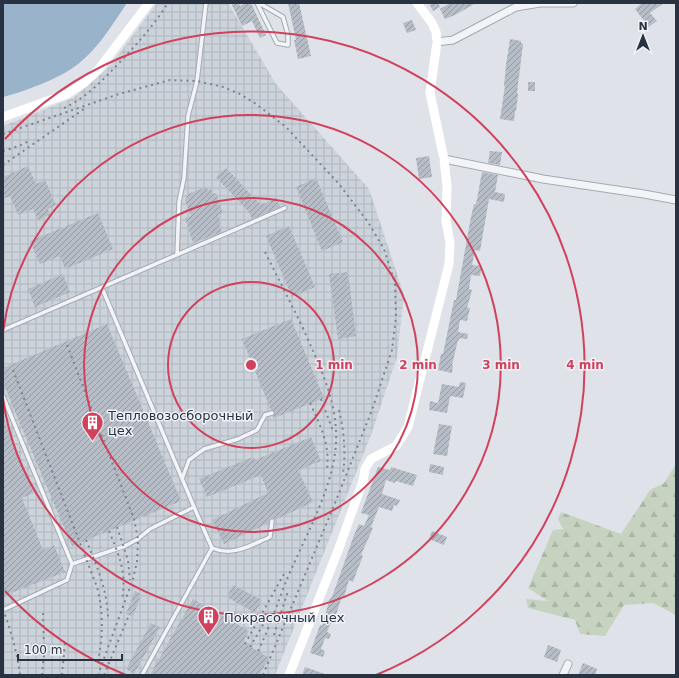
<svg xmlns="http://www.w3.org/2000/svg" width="679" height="678" font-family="'DejaVu Sans',sans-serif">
<defs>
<pattern id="industrial-grid" width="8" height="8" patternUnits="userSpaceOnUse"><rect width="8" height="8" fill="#cdd3db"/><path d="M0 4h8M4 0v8" fill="none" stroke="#b0b6bd"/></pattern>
<pattern id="forest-firs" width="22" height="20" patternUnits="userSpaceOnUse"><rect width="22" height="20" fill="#c6d3c0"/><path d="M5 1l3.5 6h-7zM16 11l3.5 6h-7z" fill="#aab6a6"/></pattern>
<pattern id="building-hatch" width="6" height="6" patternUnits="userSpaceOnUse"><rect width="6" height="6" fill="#b6bdc6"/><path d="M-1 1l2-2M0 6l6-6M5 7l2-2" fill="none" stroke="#949aa2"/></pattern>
</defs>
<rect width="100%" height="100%" fill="#dfe3e9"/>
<path fill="url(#industrial-grid)" d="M157,3H228L276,84L369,189L404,295L397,357L371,435L275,675H3V126L73,98L110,66Z"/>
<path fill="url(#forest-firs)" d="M676,464V615L653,603L624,605L605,636L580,634L575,620L528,608L526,599L548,601L528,588L553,530L563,529L558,519L561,512L621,534L650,490L664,483Z"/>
<path fill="#99b3ca" d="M3,3H127C112,25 97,51 74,67C58,79 23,92 3,97Z"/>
<path fill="url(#building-hatch)" d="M231,3H239L240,6L245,3H251L266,35L260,38L252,21L242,26Z
M288,3H299L311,56L298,59L294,40H296Z
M429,3H438L440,7L433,11Z
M450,3H476L455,15L445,19L440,9Z
M642,3H664L650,13L657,21L647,28L644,23L645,22L635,9Z
M412,20L416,30L407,33L403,23Z
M510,39L521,41V43L523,44L517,93L518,94L516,111H515L514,121L500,119L505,86H504L506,65Z
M528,82H535V91H528Z
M490,151L502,152L500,165L488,163Z
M429,156L432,177L419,179L416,158Z
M28,166L36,184L45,180L56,205L48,209L50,215L38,220L33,209L18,215L10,196L3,199V177Z
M226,168L261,205L276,198L280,207L252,219L249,212L216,177Z
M482,172L498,175L495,192L505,194L504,202L489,199L480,251L475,250L472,265L482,266L480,276L471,275L469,289L472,290L467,308H470L467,321L460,320L458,332L468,334L467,339L460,338L459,340H458L452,365H453L452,373L438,370L441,354H443L454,300H456L471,217L474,204H476Z
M316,178L343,242L322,251L296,187Z
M206,187L208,190L211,189L213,194L216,193L223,213L218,215L221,223L219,224L222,232L193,243L185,218L191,216L185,201L188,194Z
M98,213L113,249L65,269L60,256L40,264L30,241Z
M289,226L315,287L292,297L266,236Z
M348,272L356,336L338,339L329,274Z
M63,274L70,292L35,307L28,289Z
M291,319L324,398L274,418L273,416L275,412L271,410L242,339Z
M107,324L181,501L72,546L3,383V368Z
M460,382L466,383L463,398L450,396L447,413L429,410L430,401L438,403L442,384L459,387Z
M3,417L34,493L22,498L43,550L54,545L65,572L3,596Z
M439,424L452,426L447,456L433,454Z
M311,437L321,461L298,470L313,502L275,520L273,518H270L269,523L224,544L212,520L268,493L261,475L207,497L199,479L253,457L255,460Z
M430,464L444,467L443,475L429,472Z
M378,467L390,470L391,467L417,475L413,486L396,481L395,483L386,480L382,494L400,500L397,506L394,505L392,511L379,507L371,527L373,528L361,555L363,556L357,571L353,582L349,580L344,597L342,596L334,621L332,620L327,632L331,634L329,639L325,638L321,649L325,651L323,657L310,653L320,625L322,626L330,598L331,599L336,586L354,535L359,524L364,526L369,515L361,513Z
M432,531L447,537L444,545L429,539Z
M233,585L262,600L255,613L227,597Z
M135,591L141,594L133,617L126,614Z
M193,599L249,631L243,642L269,658L259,675H150Z
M151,623L160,627L134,674L126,669Z
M548,645L561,650L557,662L544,657Z
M583,663L597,669L595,675H578Z
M305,667L325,674V675H302Z"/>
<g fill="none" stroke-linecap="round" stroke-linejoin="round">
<defs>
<path id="lane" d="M257,3L277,43L288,45V35L283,17L259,3
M177,255L179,202L184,178L188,116L197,81L206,3
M102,288L194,507
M3,330L285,208
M3,396L72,564
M182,479L189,460L204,449L238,439L257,430L265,415L272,413
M212,548C233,557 251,545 270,537L272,521
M3,610L67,580L72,564L125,546L138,539L150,529L194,507L212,548L142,675"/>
<path id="street" d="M437,42L453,40L516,7L540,3H573
M444,159L543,179L644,194L676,200
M563,675L568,664"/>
</defs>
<use href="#lane" stroke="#a4aab3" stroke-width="5.5"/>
<use href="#street" stroke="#a4aab3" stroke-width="9"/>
<use href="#lane" stroke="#f2f4f7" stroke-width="3.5"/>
<use href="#street" stroke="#f2f4f7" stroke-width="7"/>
<path stroke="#fff" stroke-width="9" d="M3,117L67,94L84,83L98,70L149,3
M289,675L339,548L363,481L365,469L371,459L396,446L408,427L449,264L450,243L446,221L447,187L444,159L430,93L437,42L436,32L432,23L417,3"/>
<path stroke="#788393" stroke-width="2" stroke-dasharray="2 4" stroke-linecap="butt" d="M64,108C86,98 103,80 120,62C138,43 154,25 168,3
M3,134L119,94L170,80L197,81L223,87L240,94L256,104L286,127L339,184L368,222L384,249L395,283L396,317L392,350L372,410L333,508L263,675
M3,151L19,146L29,141
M3,165L84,109
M265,252L303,328
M67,345L134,519L138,539L137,562L133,579L98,675
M13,370L97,587C104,614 103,638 97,665
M321,399L333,431
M310,403C321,427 330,444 327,470
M339,410C344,431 346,452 343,473
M117,527L128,560L130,580
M109,531C119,555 127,573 122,600
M86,540C97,566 108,592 108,620
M3,609C11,631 17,652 20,675
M274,635L288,591
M245,644L284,574
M250,647L271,611
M258,651C269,629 276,607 285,584C304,537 339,481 336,430C334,393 316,358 301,324
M42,675L44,655L43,613
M62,675L65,643
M104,675L129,615"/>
</g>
<g fill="none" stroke="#d1415c" stroke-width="2">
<circle cx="251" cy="365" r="83"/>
<circle cx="251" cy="365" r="167"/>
<path d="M3 332A250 250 0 1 1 3 398"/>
<path d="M126 675A334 334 0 0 1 5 591M5 139A334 334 0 1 1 376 675"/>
</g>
<defs>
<symbol id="building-pin" viewBox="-11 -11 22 30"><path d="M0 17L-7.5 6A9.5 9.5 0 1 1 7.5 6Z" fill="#d1415c" stroke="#eff2f6"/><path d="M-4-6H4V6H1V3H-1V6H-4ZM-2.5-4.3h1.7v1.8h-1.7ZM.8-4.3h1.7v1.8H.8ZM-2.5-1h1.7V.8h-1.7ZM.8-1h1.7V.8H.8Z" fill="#fff"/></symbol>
</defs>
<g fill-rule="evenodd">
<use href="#building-pin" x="80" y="410" width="25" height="34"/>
<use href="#building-pin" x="196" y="604" width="25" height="34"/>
</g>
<g text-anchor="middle" stroke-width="3" stroke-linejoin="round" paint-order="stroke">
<g font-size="13" fill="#283241" stroke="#eff2f6" text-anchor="start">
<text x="108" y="420">Тепловозосборочный<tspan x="108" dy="15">цех</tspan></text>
<text x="224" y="622">Покрасочный цех</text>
</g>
</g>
<circle cx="251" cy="365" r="6" fill="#d1415c" stroke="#eff2f6" stroke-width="2"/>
<g font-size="12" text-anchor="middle" font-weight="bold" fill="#d1415c" stroke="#eff2f6" stroke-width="3" stroke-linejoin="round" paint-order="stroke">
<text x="334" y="369">1 min</text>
<text x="418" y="369">2 min</text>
<text x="501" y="369">3 min</text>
<text x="585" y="369">4 min</text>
</g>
<rect width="679" height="678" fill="none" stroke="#283241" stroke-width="8"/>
<g transform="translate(643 36)" stroke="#eff2f6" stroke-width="3" paint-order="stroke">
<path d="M0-3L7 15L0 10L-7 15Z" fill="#283241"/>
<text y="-6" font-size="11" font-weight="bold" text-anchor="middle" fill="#283241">N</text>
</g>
<path d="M18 654v6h104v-6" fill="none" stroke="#283241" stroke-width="2"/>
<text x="24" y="654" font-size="12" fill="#283241" stroke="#eff2f6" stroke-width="3" paint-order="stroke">100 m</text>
</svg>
